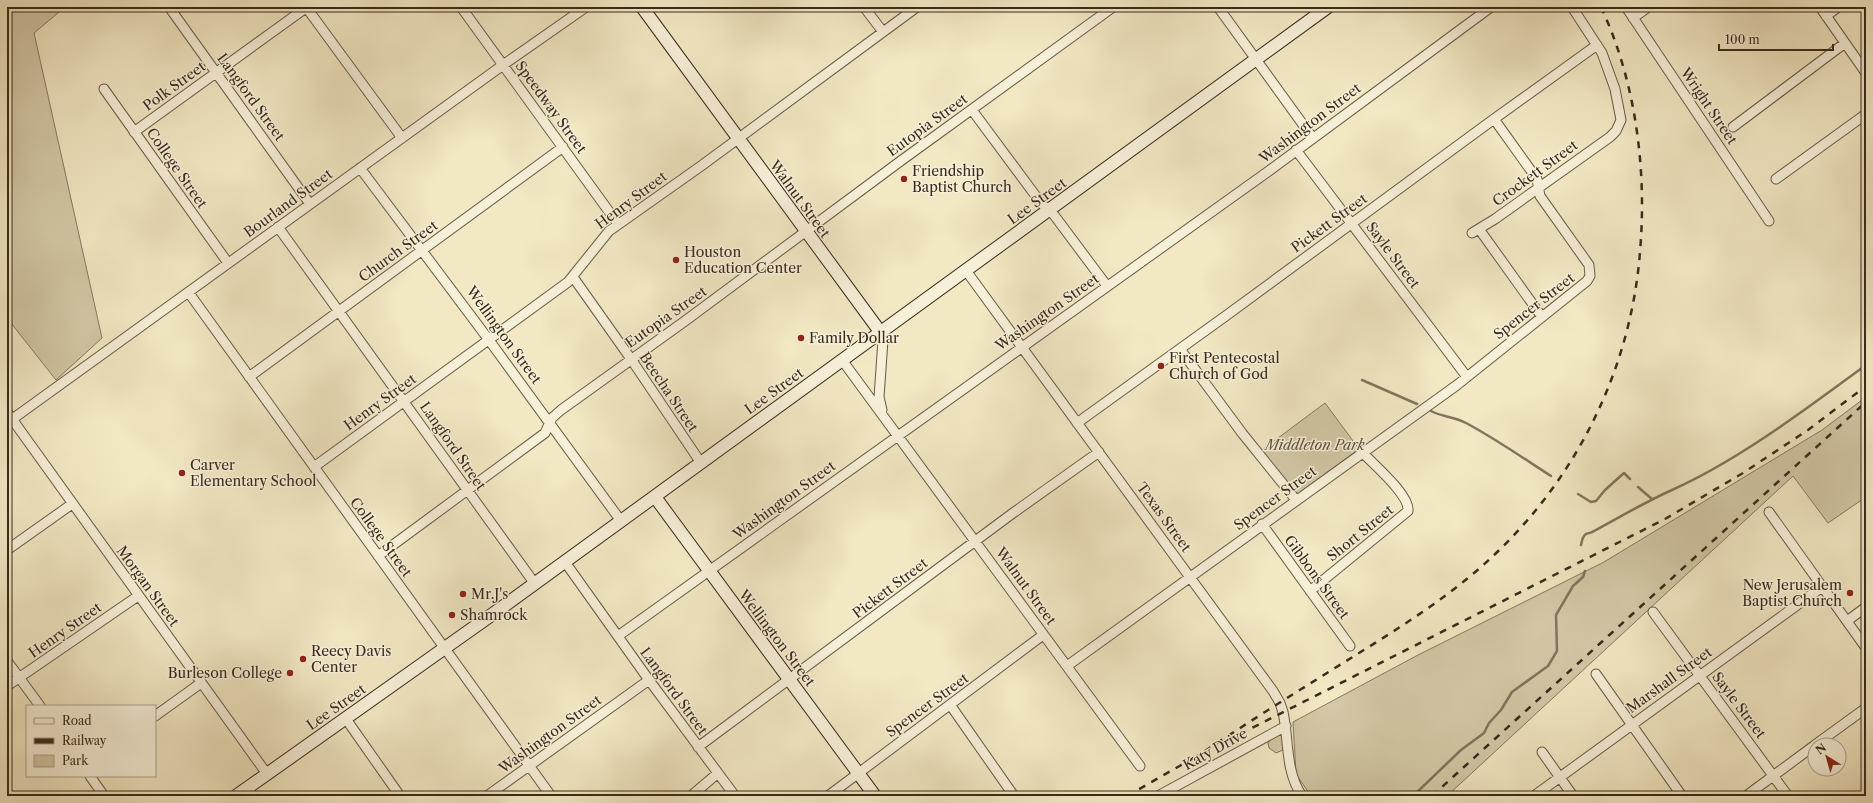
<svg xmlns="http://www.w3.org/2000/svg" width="1873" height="803" font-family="'Libre Caslon Text',serif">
<rect width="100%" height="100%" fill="#f2e8c4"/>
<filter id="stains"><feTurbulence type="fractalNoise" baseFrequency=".005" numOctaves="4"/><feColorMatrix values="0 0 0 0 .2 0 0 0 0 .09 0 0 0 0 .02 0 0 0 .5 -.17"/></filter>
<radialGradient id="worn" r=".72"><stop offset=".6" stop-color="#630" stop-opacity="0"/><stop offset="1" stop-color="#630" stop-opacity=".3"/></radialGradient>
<path fill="#d3c8a7" stroke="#867961" d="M7,7H65L34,33L102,338L56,380L7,318Z
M1866,397V497L1828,523L1793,476L1447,796H1311L1296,774L1293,722L1418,655L1604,562L1822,430Z
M1325,403L1359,449L1296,495L1262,450Z
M1278,734L1283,737V750L1276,753L1269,748L1268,743L1270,738Z"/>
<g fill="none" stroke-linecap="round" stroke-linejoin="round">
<path stroke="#82755e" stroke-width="2.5" d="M1362,380L1417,404
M1431,411C1442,417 1456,417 1466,423C1496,439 1523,458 1551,476
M1638,487L1652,499
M1578,494L1591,502L1596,501L1605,490L1624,473L1630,479
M1581,545C1582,541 1582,537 1586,534C1588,533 1592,533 1594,531C1620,517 1645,502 1672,490C1739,460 1806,409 1866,365
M1413,796L1461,750L1484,733L1489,723L1501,710L1512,692L1548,666L1557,651L1556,615L1573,586L1583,577L1585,571"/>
<defs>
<path id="street" d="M169,7L310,204
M306,7L402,138
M461,7L618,224
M864,7L883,32
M1218,7L1312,137
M1626,7L1769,221
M1820,7L1866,73
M1826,16L1838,7
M1633,18L1648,7
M104,89L228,263
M972,110L1041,203L1054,215L1107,286
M1733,127L1845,43
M134,132L307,7
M1296,150L1467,377
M360,168L489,340L621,521
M1776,179L1866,114
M278,227L535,584
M1479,229L1542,317
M1472,233L1495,219L1610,137L1616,131L1621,120L1615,89L1602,53L1572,7
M967,272L1273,691L1280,703L1283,712C1289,740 1285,771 1302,796
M573,277L631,359L701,463
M189,293L551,796
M881,333L883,340L879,397L882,410
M1180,349L1242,433L1296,500
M842,360L1140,766
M249,377L563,147
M7,412L267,774
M7,423L503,65L586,7
M1077,423L1227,315L1494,119L1597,45
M314,467L568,282L609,231L701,166L917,7
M1769,512L1866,648
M1262,524L1350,646
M7,550L72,504
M378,556L545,433L552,418L561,410L685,321L902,160L1113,7
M565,562L649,680L735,796
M1310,591L1408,511C1410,495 1374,465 1363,453
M1653,612L1788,796
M1847,621L1866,607
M618,636L1266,173L1491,7
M7,661L40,706
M1067,666L1457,385L1587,281L1590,276L1589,265L1540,196L1537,179L1494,119
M1596,674L1682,796
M7,686L138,596
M951,706L1014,796
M155,716L201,683
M346,719L400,796
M1815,745L1866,708
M698,747L1013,513L1099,452
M1542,752L1573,796
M90,776L104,796
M487,796L649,680
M691,796L718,773
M828,796L1043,635
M1158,796L1286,726
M1534,796L1822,587
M1746,796L1815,745"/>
<path id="secondary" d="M642,7L881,333
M655,497L875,796
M236,796L497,611L1328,7"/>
</defs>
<use href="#street" stroke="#675a45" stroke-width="11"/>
<use href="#secondary" stroke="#392a1b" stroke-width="14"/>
<use href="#street" stroke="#f7f0d9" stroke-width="9"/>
<use href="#secondary" stroke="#f7f0d9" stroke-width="12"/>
<path stroke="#392a1b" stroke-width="2.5" stroke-dasharray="7 7" stroke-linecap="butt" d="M1240,734L1665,519L1743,473L1808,430L1866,386
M1193,759C1235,731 1277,704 1319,678C1368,647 1418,618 1463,582C1565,501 1630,381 1640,252C1647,170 1636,82 1601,7
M1127,796L1197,756
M1432,796L1866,402"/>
</g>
<g fill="#8f2418" stroke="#f7f0d9" stroke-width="1.5">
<circle cx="904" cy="179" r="4"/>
<circle cx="676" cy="260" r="4"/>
<circle cx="801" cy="338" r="4"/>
<circle cx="1161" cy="366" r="4"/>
<circle cx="182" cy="473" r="4"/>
<circle cx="1850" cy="593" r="4"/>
<circle cx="463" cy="594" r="4"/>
<circle cx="452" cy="615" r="4"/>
<circle cx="303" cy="659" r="4"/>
<circle cx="290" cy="673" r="4"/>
</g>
<g text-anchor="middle" stroke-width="3" stroke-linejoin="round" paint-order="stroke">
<g font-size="14" fill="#392a1b" stroke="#f7f0d9">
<text transform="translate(174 86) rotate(-36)" y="5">Polk Street</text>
<text transform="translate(251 97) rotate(54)" y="5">Langford Street</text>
<text transform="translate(1709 106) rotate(56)" y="5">Wright Street</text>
<text transform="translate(551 107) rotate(54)" y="5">Speedway Street</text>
<text transform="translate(1310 123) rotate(-37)" y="5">Washington Street</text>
<text transform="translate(927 125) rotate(-36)" y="5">Eutopia Street</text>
<text transform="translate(177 168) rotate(55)" y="5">College Street</text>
<text transform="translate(1535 173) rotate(-36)" y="5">Crockett Street</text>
<text transform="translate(800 199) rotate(54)" y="5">Walnut Street</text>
<text transform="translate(631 200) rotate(-37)" y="5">Henry Street</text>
<text transform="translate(1037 201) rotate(-36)" y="5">Lee Street</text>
<text transform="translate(288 203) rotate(-36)" y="5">Bourland Street</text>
<text transform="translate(1329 223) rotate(-36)" y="5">Pickett Street</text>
<text transform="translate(398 251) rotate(-36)" y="5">Church Street</text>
<text transform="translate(1393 255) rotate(53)" y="5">Sayle Street</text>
<text transform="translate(1534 306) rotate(-38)" y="5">Spencer Street</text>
<text transform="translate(1047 312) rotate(-35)" y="5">Washington Street</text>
<text transform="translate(666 317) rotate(-35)" y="5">Eutopia Street</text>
<text transform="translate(504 335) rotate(54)" y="5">Wellington Street</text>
<text transform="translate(774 391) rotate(-36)" y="5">Lee Street</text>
<text transform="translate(669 392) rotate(56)" y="5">Beecha Street</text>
<text transform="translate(380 402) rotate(-36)" y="5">Henry Street</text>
<text transform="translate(453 446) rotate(55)" y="5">Langford Street</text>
<text transform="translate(1275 498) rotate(-36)" y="5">Spencer Street</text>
<text transform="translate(784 500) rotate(-36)" y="5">Washington Street</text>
<text transform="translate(1164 517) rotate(54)" y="5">Texas Street</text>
<text transform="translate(1360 533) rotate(-39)" y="5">Short Street</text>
<text transform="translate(381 537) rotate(54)" y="5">College Street</text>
<text transform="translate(1317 577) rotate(54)" y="5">Gibbons Street</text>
<text transform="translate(148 586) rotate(54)" y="5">Morgan Street</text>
<text transform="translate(1026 586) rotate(54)" y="5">Walnut Street</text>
<text transform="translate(890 588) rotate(-37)" y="5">Pickett Street</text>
<text transform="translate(65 630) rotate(-35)" y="5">Henry Street</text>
<text transform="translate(777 638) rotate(53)" y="5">Wellington Street</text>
<text transform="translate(1669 680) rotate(-36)" y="5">Marshall Street</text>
<text transform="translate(674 691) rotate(54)" y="5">Langford Street</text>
<text transform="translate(927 705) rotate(-36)" y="5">Spencer Street</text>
<text transform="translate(1739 705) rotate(53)" y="5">Sayle Street</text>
<text transform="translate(336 707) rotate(-35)" y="5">Lee Street</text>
<text transform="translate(550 734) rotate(-36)" y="5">Washington Street</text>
<text transform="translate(1215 749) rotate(-29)" y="5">Katy Drive</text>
</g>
<g font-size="14" fill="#392a1b" stroke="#f7f0d9" text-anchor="start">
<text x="912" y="176">Friendship<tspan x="912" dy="16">Baptist Church</tspan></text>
<text x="684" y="257">Houston<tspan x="684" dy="16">Education Center</tspan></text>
<text x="809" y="343">Family Dollar</text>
<text x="1169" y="363">First Pentecostal<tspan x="1169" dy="16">Church of God</tspan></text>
<text x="190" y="470">Carver<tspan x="190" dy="16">Elementary School</tspan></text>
<text x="1842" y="590" text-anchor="end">New Jerusalem<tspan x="1842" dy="16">Baptist Church</tspan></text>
<text x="471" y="599">Mr.J's</text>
<text x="460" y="620">Shamrock</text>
<text x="311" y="656">Reecy Davis<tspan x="311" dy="16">Center</tspan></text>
<text x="282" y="678" text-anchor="end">Burleson College</text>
</g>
<g font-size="14" font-style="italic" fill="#60523e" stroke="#f7f0d9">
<text x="1315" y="450">Middleton Park</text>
</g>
</g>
<rect width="1873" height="803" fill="none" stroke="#f2e8c4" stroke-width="24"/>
<rect x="8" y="8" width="1857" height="787" fill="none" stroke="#392a1b" stroke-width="2"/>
<rect x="12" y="12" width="1849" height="779" fill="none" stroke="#392a1b"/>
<rect x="26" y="705" width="130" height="72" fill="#f7f0d9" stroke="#aba18d"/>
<rect x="34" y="718" width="20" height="6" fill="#f7f0d9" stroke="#aba18d"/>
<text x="62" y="725" font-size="12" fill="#392a1b">Road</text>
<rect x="34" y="738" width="20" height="6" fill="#392a1b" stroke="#aba18d"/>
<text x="62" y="745" font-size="12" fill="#392a1b">Railway</text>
<rect x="34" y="755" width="20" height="12" fill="#d3c8a7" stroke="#aba18d"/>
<text x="62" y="765" font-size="12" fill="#392a1b">Park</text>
<g transform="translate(1827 757) rotate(323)"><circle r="19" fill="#f7f0d9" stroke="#aba18d"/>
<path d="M0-3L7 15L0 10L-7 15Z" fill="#8f2418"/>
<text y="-6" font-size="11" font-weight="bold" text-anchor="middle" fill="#392a1b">N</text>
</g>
<path d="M1719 44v6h114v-6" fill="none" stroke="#392a1b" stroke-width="2"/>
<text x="1725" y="44" font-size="12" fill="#392a1b" stroke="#f7f0d9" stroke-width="3" paint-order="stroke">100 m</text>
<rect width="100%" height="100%" filter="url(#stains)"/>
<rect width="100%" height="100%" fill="url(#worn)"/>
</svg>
